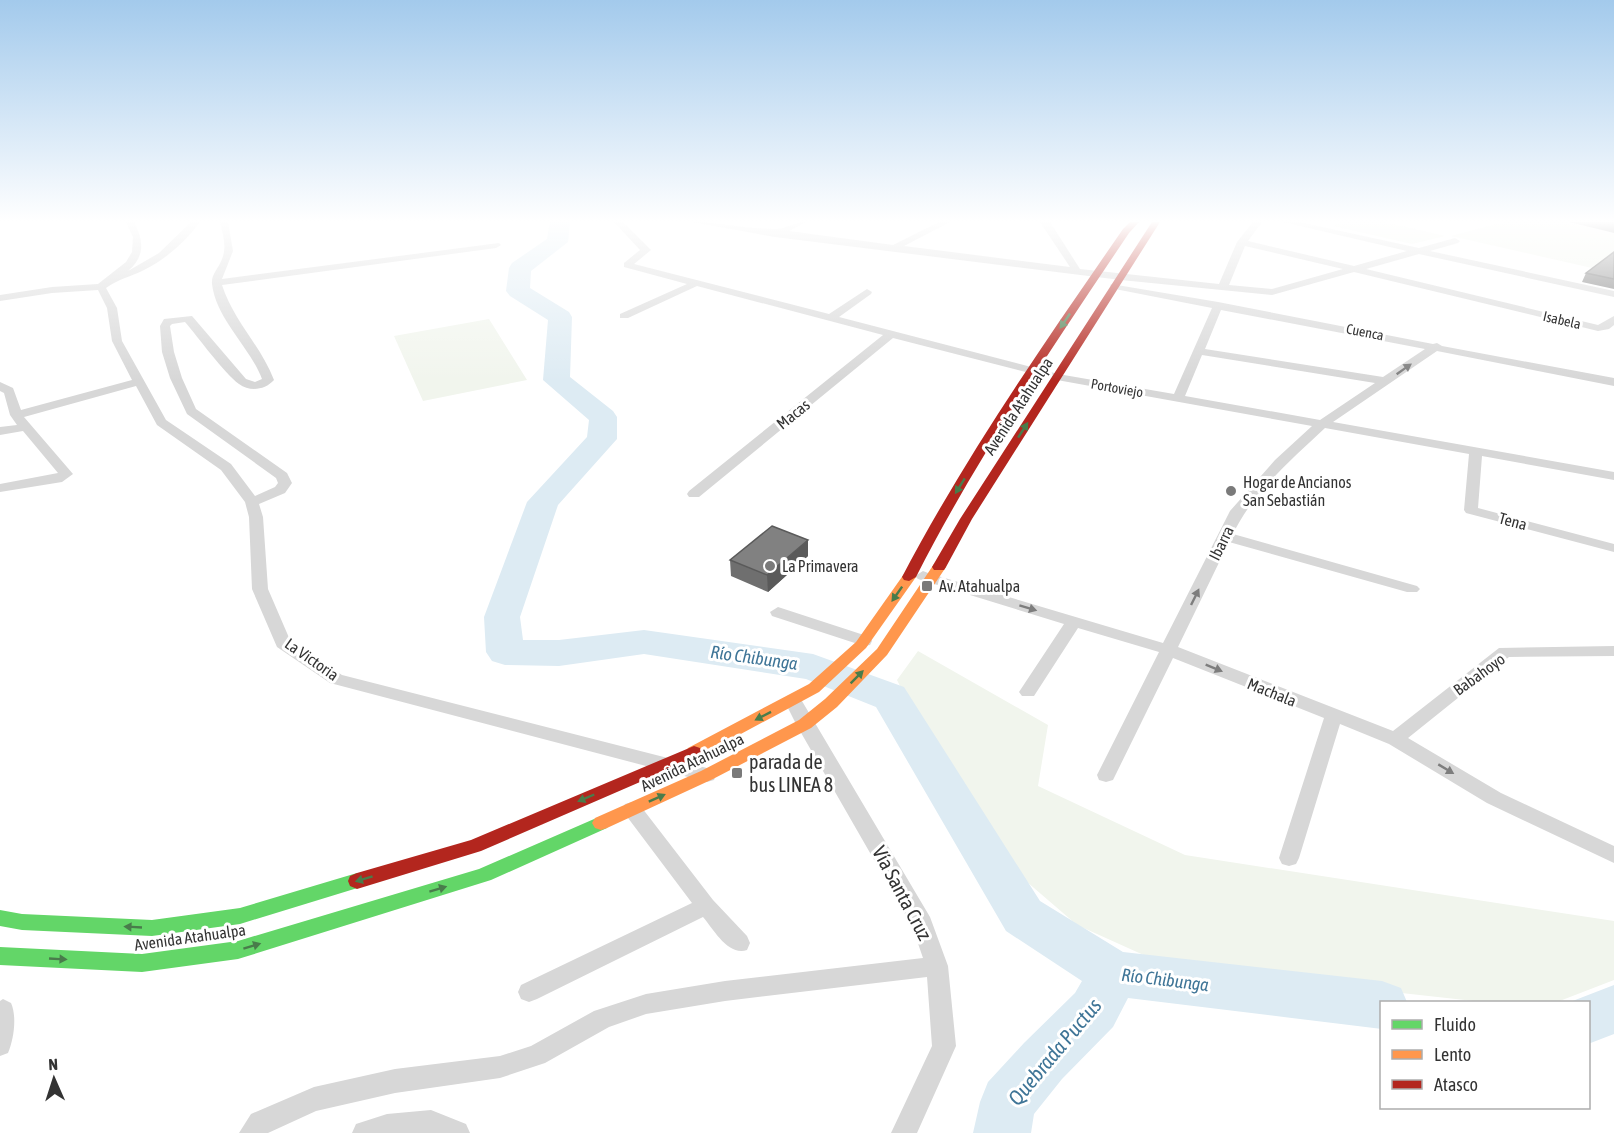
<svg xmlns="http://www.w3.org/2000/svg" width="1614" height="1133" font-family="'Asap Condensed',sans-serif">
<rect width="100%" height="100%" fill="#fff"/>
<path fill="#f1f5ed" d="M1341,222H1385L1445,236L1412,244L1333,226Z
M1503,222H1566L1614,233V273L1451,236Z
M489,319L527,380L423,401L394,336Z
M918,651L1048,725L1038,786L1185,855L1614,921V980L1557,1002H1483L1338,986L1148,957L1077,925L999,858L938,762L897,680Z"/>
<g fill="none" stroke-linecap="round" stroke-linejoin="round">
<path fill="#ddebf3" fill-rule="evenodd" d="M550,222H570L568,242L531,271L530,288L569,312L572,317L570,377L613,411L617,417V439L558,505L520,617L523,640H559L644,630L813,654L904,687L1040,901L1123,952L1382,981L1401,988L1407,1002H1382V1029L1128,998L1113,1027L1062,1079L1034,1114L1031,1133H973L980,1102L988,1082L1024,1043L1075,993L1082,981L1006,931L876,707L806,679L644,654L559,666L505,665L492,661L486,652L484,617L527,502L587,437L589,420L543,380L548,320L510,296L506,291L509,268L512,263L547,239Z
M1614,985V1034L1588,1044V1002H1570Z"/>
<path fill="#d7d7d7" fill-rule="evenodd" d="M126,222H134C144,240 145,257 128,271L159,253L191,222H200C185,242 166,259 144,270C130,277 118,279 106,288L117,308L122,341L166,420L231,464L255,496L275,487L278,483L276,478L187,414L170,378L162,352L160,326L164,319L192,316L246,379L255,382L262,379C250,347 216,319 212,284C211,274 219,268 222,259C227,247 223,234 220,222H228L233,251L222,279L499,243L501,245L496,248L222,285C233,320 261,346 274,380C265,390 250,392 239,384C224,373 198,337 185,322L172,324L170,326L174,352L182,378L196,409L287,473L292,483L285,493L259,504L263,517L268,589L290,640L342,675L707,768L714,770L716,775L714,780L707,782L330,683L277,647L252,589L249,517L245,502L221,470L157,425L136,386L24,417L73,474L62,482L0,492V484L58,473L23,431L0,435V427L17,425L10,415L4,393L0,391V382L13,388L21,410L132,380L112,341L107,308L98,290L52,293L0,301V295L52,287L98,284L126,262L132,252L133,237Z
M614,222H623L651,250L634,264L829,314L867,289L872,292L871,294L839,317L1058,374L1174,394L1212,308L1115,289L1110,286L1111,284L1218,302L1433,344L1437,343L1442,346L1614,378V386L1437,351L1333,422L1614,472V480L1482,456L1478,508L1614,544V552L1466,513L1464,510L1469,454L1325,428C1291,460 1253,492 1233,534L1417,586L1420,589L1417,592H1407L1229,542L1178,647L1393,731L1499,648L1614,646V656L1509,657L1408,738L1501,793L1614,846V863L1487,803L1389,744L1340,724L1299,858L1296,864L1289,866L1282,864L1279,858L1324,718L1173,658L1113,780L1106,782L1099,780L1097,775L1159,652L1078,628L1034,696H1022L1019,692L1064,624L918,579L915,576L923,571L928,573L1163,643L1230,511L1275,460L1312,426L1057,380L893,338L699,497H689L687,494L689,491L883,335L697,286L628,318H620V314L687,284L624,267V263L640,250ZM1221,310L1425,349L1383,377L1205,349ZM1202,355L1375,383L1320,420L1185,396Z
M692,222C719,222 746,229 774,229C784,230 794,222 806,222L789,231L893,245L939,222H950L904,246L1070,267L1040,222H1050L1080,269L1219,284L1237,242L1253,222H1262L1248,241L1354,266L1407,251L1283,222H1299L1419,248L1455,238L1460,241L1458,243L1430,251L1614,291V297L1419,254L1366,269L1598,325L1614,316V325L1609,329L1598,331L1354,272L1272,295L1121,280L775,237ZM1245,246L1343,269L1272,289L1229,285Z
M778,607L870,637L872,641L870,645L864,646L772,616L770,612Z
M793,694L799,696L930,917L948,966L956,1046L917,1133H891L932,1046L927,977L725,1001L646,1014L609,1027L545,1063L500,1078L395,1093L316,1111L268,1133H239L251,1114L314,1087L395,1069L500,1056L531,1046L594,1011L646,994L725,981L923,958L912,926L796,724L784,700L787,696Z
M632,802L639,804L713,900L747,936L750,943L747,950C728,956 714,930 703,917L537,999L529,1002L521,999L518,992L521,985L692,903L625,814L622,809L625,804Z
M3,999L11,1003C17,1016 14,1039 8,1053L0,1056V1001Z
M431,1110L466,1124L470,1133H352L356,1124L387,1114Z"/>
<path fill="#63d668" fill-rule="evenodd" d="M601,816L607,818L610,823L607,828L491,880L238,959L142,972L0,965V947L142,954L238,941L479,869Z
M357,873L364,876L366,881L364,886L240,924L152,936L22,930L0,926V910L22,914L152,920L240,908Z"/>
<path fill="#ff974d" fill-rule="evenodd" d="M939,563L946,567L887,655L837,707L811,728L713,779L607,828L601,830L595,828L592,823L595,818L701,771L799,720L825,699L877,649L934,564Z
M909,573L916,577L866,648L819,692L700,756L694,758L688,756L686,752L688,748L809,684L856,642L904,574Z"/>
<path fill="#b3261e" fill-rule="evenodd" d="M1130,222H1139L1129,233C1054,345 977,457 916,577L909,581L904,580L902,577C966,455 1045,342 1123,229Z
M1152,222H1160L972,519L946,567L944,570H934L932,567L960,519Z
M694,746L700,748L702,752L700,756L481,851L357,889L350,886L348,881L350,876L357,873L471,840Z"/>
</g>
<path fill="#6f6f6f" d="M1569,222H1614V233Z
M1614,252V289L1582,282L1586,273Z
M808,556L768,592L731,576L730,560Z"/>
<path fill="#5a5a5a" d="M808,540V556L768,592L767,575Z"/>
<path fill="#818181" stroke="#5a5a5a" stroke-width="1.5" d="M1614,252V279L1586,273Z
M772,526L808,540L767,575L730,560Z"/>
<defs><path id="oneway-solid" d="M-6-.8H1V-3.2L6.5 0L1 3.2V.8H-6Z" transform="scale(1.5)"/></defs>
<g fill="#497c4b">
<use href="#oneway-solid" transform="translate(1065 321) rotate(124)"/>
<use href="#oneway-solid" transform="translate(1023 430) rotate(-57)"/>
<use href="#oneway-solid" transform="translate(960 486) rotate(122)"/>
<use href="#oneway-solid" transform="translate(897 594) rotate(125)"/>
<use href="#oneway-solid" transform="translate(857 677) rotate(-45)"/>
<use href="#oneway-solid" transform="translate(763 716) rotate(153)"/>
<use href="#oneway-solid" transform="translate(586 798) rotate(157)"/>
<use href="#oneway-solid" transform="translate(657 798) rotate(-24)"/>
<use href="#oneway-solid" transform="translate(364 879) rotate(163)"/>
<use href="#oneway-solid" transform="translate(438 889) rotate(-17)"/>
<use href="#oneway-solid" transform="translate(133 927) rotate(-177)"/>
<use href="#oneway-solid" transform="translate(252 946) rotate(-17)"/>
<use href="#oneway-solid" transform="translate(58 959) rotate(3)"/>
</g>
<g fill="#7d7d7d">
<use href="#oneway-solid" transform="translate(1404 369) rotate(-35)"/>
<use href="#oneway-solid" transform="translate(1195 597) rotate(-64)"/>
<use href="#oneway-solid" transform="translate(1028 608) rotate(17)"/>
<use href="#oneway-solid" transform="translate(1214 668) rotate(22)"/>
<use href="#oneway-solid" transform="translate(1446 769) rotate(31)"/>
</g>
<linearGradient id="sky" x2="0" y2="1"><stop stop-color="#a3caec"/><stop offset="0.58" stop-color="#fff"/><stop offset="1" stop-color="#fff" stop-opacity="0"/></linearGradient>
<rect width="1614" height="381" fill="url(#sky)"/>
<g fill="#7a7a7a" stroke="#fff" stroke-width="2">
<circle cx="1231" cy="491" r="6"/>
<circle cx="770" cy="566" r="6"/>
<rect x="921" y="580" width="12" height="12" rx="3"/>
<rect x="731" y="767" width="12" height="12" rx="3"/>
</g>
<g text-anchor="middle" stroke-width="6" stroke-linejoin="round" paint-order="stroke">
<g font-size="14" fill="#333" stroke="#fff">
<text transform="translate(1562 320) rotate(13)" y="5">Isabela</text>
<text transform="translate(1365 332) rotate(11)" y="5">Cuenca</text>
<text transform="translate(1117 388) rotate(10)" y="5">Portoviejo</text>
</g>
<g font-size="16" fill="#333" stroke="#fff">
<text transform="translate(1018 406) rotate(-57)" y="6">Avenida Atahualpa</text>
<text transform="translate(793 414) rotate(-39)" y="6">Macas</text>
<text transform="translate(1513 521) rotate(15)" y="6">Tena</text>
<text transform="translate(1221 543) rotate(-64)" y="6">Ibarra</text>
<text transform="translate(312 659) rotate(35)" y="6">La Victoria</text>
<text transform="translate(1479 674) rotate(-36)" y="6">Babahoyo</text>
<text transform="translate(1272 692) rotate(22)" y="6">Machala</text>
<text transform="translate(692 762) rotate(-26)" y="6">Avenida Atahualpa</text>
<text transform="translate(190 937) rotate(-8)" y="6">Avenida Atahualpa</text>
</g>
<g font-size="16" fill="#333" stroke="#fff" text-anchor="start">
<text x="1243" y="488">Hogar de Ancianos<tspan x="1243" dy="18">San Sebastián</tspan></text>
<text x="782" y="572">La Primavera</text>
<text x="939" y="592">Av. Atahualpa</text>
</g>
<g font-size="18" font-style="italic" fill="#3f7597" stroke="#fff">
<text transform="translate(754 658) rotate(8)" y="6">Río Chibunga</text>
<text transform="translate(1165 980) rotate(7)" y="6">Río Chibunga</text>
</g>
<g font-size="20" fill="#333" stroke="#fff" text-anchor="start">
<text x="749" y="769">parada de<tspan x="749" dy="23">bus LINEA 8</tspan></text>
</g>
<g font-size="20" fill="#333" stroke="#fff">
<text transform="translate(902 893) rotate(62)" y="7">Vía Santa Cruz</text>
</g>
<g font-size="21" font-style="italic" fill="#3f7597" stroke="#fff">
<text transform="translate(1055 1052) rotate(-50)" y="7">Quebrada Puctus</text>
</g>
</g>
<rect x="1380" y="1001" width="210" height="108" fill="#ffffff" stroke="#adadad" stroke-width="1.5"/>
<rect x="1392" y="1020" width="30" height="9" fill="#63d668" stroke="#adadad" stroke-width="1.5"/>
<text x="1434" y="1031" font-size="18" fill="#333333">Fluido</text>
<rect x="1392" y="1050" width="30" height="9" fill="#ff974d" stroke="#adadad" stroke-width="1.5"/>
<text x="1434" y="1061" font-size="18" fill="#333333">Lento</text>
<rect x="1392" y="1080" width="30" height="9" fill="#b3261e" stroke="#adadad" stroke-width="1.5"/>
<text x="1434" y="1091" font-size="18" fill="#333333">Atasco</text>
<g transform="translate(54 1079) rotate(357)" stroke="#ffffff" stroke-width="4.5" paint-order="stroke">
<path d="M0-4.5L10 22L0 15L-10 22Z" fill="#333333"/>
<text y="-9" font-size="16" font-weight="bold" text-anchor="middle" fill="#333333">N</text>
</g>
</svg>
